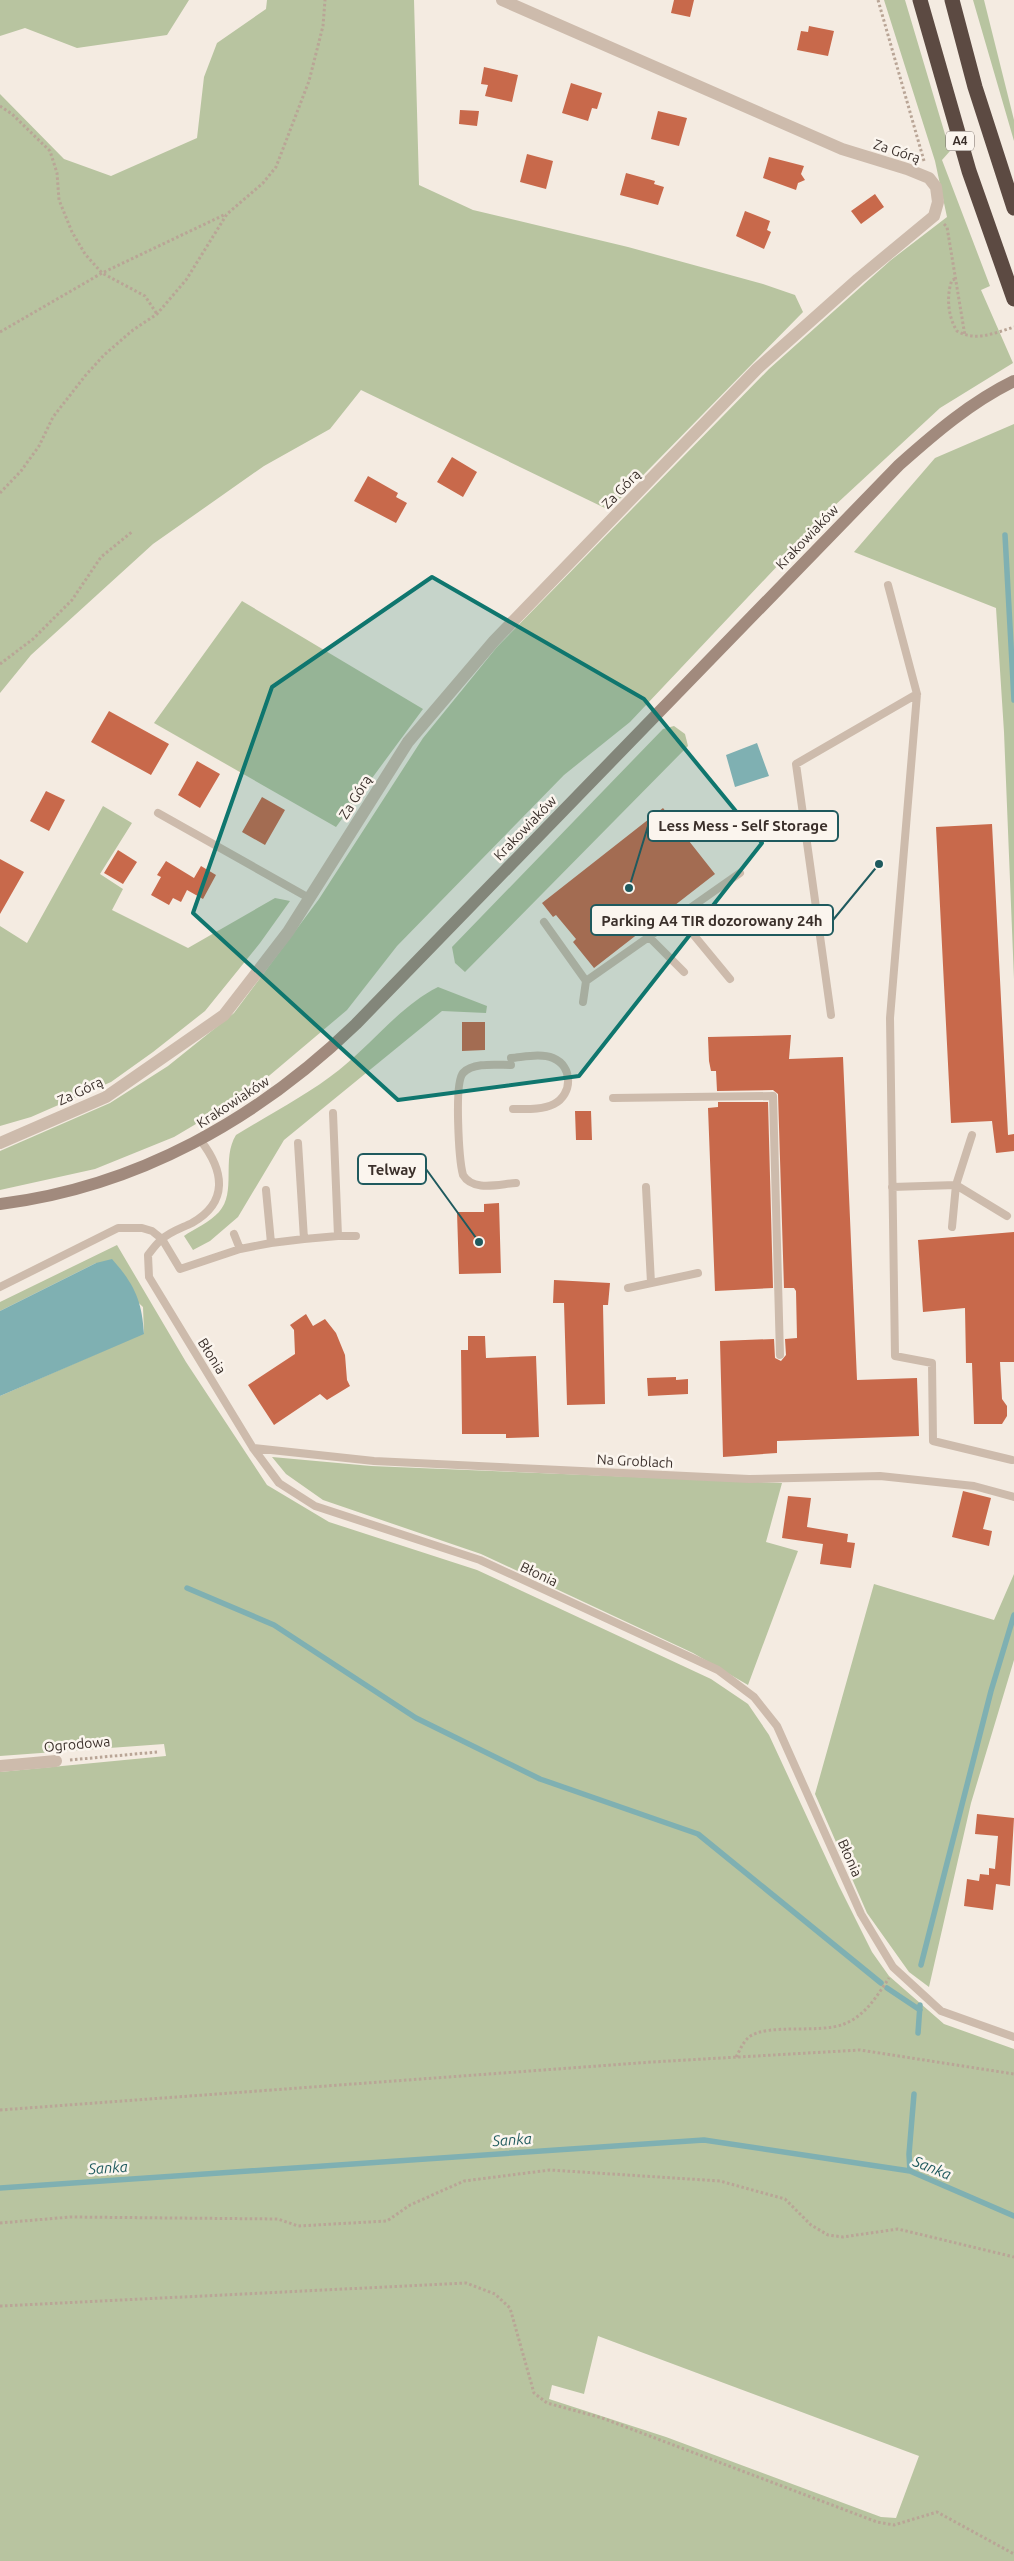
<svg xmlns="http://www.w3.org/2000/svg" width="1014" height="2561" font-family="Ubuntu,sans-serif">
<rect width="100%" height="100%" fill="#f4ebe1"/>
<path fill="#b8c4a0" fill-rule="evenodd" d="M0,0H189L167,35L77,48L25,28L0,36Z
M267,0H414L419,185L473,210L628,247L763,284L795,295L803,312L609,510L361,390L330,429L264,466L153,544L31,655L0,693V94L64,159L111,176L197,138L204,77L217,43L266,9Z
M884,0H905L950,151L942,160L990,286L981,290L1013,363L940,408L832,508L630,722L564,775L397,946L347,1010L250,1092L174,1137L95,1169L0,1190V1151L110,1103L168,1066L234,1013L319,899L423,738L497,647L769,369L891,260L947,217L935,161Z
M973,0H984L1014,120V141Z
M1014,424V979L1004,732L996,608L854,552L935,458Z
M242,601L423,709L336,827L154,723Z
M674,726L685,734L688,746L465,972L455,963L452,947L663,729Z
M103,806L132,823L100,874L123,889L112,910L188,948L275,898L290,901L260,943L205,1011L153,1052L111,1082L31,1117L0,1126V926L27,943Z
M438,987L487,1006L486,1013L442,1011L284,1140L238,1217L210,1241L193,1250L184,1236C194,1229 210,1222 219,1212C237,1192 221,1159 236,1135C270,1114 309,1094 339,1070C372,1044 400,1006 438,987Z
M117,1245L186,1362L267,1485L329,1522L477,1570L711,1679L748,1704L769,1735L839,1886L872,1952L889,1976L944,2024L1014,2049V2561H0V1772L166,1756L164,1744L0,1756V1396L144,1333L143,1307L96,1263L0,1311V1302ZM598,2336L919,2456L896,2518L881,2517L666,2437L549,2399L552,2385L584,2394Z
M272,1457L371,1466L782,1483L766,1542L798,1551L748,1685L693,1653L481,1554L323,1500L286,1474Z
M1014,1574V1660L971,1803L929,1987L909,1972L867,1913L815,1794L874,1584L994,1620Z"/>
<path fill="#7fb0b2" d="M757,743L769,776L735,787L726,755Z
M112,1259C134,1284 142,1300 144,1334L0,1396V1311L96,1263Z"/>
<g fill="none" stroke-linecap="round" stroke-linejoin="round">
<path stroke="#7fb0b2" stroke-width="5.5" d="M1005,535L1014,700
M187,1588L274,1625L416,1718L540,1779L698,1834L881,1983
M921,1965L991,1691L1014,1615
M887,1988L920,2010
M918,2033L920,2005
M910,2171L909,2154L914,2094
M0,2188L704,2140L910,2171L1014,2216"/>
</g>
<path fill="#c8694b" d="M674,0H694L690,17L671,13Z
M809,26L834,31L828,56L797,50L801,31L808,32Z
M484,67L518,75L512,102L485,96L488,85L481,84Z
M571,83L602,93L597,109L592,108L588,121L562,113Z
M460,110L479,111L477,126L459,124Z
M658,111L687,118L679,146L651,139Z
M527,154L553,161L546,189L520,182Z
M769,157L804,166L801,174L805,180L798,183L796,190L763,178Z
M626,173L655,181L654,184L664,187L658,205L620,195Z
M875,194L884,207L861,224L851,211Z
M745,211L770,221L767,230L771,232L764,249L736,236Z
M452,457L477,472L463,497L437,482Z
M368,476L398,493L396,497L407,503L396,523L354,501Z
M109,711L169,744L151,775L91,742Z
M197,761L220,774L200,808L178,795Z
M46,791L65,800L49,831L30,821Z
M262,797L285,810L265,845L242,832Z
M663,808L715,874L594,968L573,942L576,939L556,915L553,917L542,903Z
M992,824L1008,1135L1014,1134V1151L996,1153L992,1121L951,1123L936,827Z
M118,850L137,862L123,884L104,873Z
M0,859L24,872L0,914Z
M166,861L194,878L201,866L216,875L203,899L187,890L181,902L173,898L169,905L151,895L161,877L157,875Z
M462,1022H485V1050L462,1051Z
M791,1035L789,1059L843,1057L857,1380L917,1378L919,1436L777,1441V1453L723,1457L720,1341L774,1339L775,1358L781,1361L786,1355L785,1339L797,1338L796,1291L794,1288H784L778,1094L773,1090L717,1091L716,1071H711L709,1061L708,1037Z
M718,1102H768L773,1288L715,1291L708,1108L718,1107Z
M575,1111H591L592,1140H576Z
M499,1203L501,1273L459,1274L457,1212H484V1204Z
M1014,1232V1362H1000L1002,1399L1007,1406V1416L1002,1424H974L972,1363H966L965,1308L923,1312L918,1240Z
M554,1280L610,1283L608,1305H603L605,1404L567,1405L564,1303H553Z
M306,1314L313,1326L325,1319L336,1333L345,1355L347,1380L350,1386L327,1400L320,1394L274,1425L248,1385L295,1354L294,1330L290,1325Z
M468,1336H485L486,1358L536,1356L539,1437L506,1438V1434H462L461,1350H468Z
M676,1377V1380L688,1379V1394L648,1396L647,1378Z
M963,1491L991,1498L983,1529L992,1531L989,1546L952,1537Z
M788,1496L811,1498L807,1527L848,1534L847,1542L855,1543L851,1568L820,1564L823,1544L782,1538Z
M977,1814L1014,1818L1010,1886L996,1884L993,1910L964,1906L967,1879L979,1881L980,1874L989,1875V1868L995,1869L998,1836L975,1834Z"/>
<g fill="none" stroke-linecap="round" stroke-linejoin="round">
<path stroke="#b9a596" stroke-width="3" stroke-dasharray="2.5 2.5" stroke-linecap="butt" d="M878,0L924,161
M0,106L12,114L50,151L57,173L59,200L72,232L85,254L102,273L145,296L157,314
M944,224L947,227L965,336
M955,279L952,280C946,296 948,317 957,331C975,342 995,333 1014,327
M0,332L102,273L226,214
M0,493L21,471L39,446L53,417L85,376L104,355L133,330L157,314L186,280L227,214L263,183L276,167L309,81L323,26L325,0
M0,664L33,639L72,600L101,557L133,531
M70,1760L157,1752
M736,2057C740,2050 743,2042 749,2037C767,2023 820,2034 844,2024C865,2016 877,1996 889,1978
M0,2110L652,2062L860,2050L1014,2074
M0,2223L70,2217L278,2219L298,2226L387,2221L410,2205L464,2181L550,2170L720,2181L785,2199L811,2225L828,2235L843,2237L898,2229L1014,2257
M0,2306L466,2283L495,2294L510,2308L534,2393L547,2403L602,2418L877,2522L894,2525L937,2512L1014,2554"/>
<path stroke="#cdbbac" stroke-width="8" d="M888,585L917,694L890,1018L895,1356L932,1363L933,1441L1012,1460
M158,813L309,898
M678,916L730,979
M544,922L586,981L583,1002
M649,937L684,972
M586,981L740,873
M831,1015L796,764L917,694
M511,1058C524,1057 541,1053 553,1058C573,1066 573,1094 554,1104C542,1110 527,1109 513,1109
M511,1065C497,1065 473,1062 463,1073C454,1083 459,1160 463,1175C473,1192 499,1184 516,1183
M613,1098L773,1096L780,1355
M201,1141C224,1171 229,1202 192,1223C182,1228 169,1232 161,1240C156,1244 152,1250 148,1255L149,1277L253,1448L279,1483L315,1506L480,1560L718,1670L754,1697L777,1726L861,1914L893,1967L941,2011L1014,2037
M646,1187L651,1283
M892,1187L956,1185L1007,1216
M952,1227L956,1185L972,1135
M338,1236H356
M304,1239L338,1236L333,1113
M271,1243L304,1239L298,1143
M240,1249L271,1243L266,1190
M0,1287L118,1228H142L152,1231L162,1239L180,1269L240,1249L234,1234
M628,1288L698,1273
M253,1448L374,1461L749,1479L880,1476L974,1486L1014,1497"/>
<path stroke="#cdbbac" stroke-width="12" d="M0,1143L106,1097L224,1015L288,932L408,742L494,641L757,369L858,279L934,216L938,202L936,187L929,178L907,169L842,149L502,0
M0,1766L56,1761"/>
<path stroke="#a18a7d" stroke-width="12" d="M0,1204C137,1187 258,1119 356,1024L899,465C935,433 971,402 1014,381"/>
<path stroke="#5c4a42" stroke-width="15" d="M920,0L969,171L1014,299
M952,0L975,87L1014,208"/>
</g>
<path fill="#0f766e" fill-opacity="0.2" stroke="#0f766e" stroke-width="4" stroke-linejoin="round" d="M432,577L644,699L762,843L579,1076L398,1100L193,913L272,687Z"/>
<g text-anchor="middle" stroke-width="5" stroke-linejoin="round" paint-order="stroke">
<rect fill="#fbf5ee" stroke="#756b66" stroke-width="1" x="946" y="131.5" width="28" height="19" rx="4"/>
<g font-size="12" font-weight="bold" fill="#3b302b">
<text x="960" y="145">A4</text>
</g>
<g font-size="14" fill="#3b302b" stroke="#fbf5ee">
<text transform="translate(897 151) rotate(18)" y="5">Za Górą</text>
<text transform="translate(621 489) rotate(-46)" y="5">Za Górą</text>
<text transform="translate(807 537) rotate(-46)" y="5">Krakowiaków</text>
<text transform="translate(355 797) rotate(-58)" y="5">Za Górą</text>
<text transform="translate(525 828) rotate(-46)" y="5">Krakowiaków</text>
<text transform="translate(80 1091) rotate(-25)" y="5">Za Górą</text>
<text transform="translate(233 1102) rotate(-33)" y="5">Krakowiaków</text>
<text transform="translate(212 1356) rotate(58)" y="5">Błonia</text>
<text transform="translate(635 1461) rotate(3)" y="5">Na Groblach</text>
<text transform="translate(539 1574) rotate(25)" y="5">Błonia</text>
<text transform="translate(77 1744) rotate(-5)" y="5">Ogrodowa</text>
<text transform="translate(850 1858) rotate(66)" y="5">Błonia</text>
</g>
<g font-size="15" font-style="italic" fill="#1f5a5e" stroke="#fbf5ee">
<text transform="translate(512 2140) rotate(-4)" y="5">Sanka</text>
<text transform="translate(108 2168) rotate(-4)" y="5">Sanka</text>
<text transform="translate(932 2168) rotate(22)" y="5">Sanka</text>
</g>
</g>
<path fill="none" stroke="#1f5a5e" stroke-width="2" d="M629 888L648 826M879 864L833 920M479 1242L426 1169"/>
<g fill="#1f5a5e" stroke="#fbf5ee" stroke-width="2">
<circle cx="629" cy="888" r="5"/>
<circle cx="879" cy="864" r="5"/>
<circle cx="479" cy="1242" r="5"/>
</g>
<g fill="#fbf5ee" stroke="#1f5a5e" stroke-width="2">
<rect x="648" y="811" width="190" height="30" rx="5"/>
<rect x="591" y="905" width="242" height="30" rx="5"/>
<rect x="358" y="1154" width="68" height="30" rx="5"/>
</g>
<g font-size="15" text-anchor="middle" font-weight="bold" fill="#3b302b">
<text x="743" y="831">Less Mess - Self Storage</text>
<text x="712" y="926">Parking A4 TIR dozorowany 24h</text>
<text x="392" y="1175">Telway</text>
</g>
</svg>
